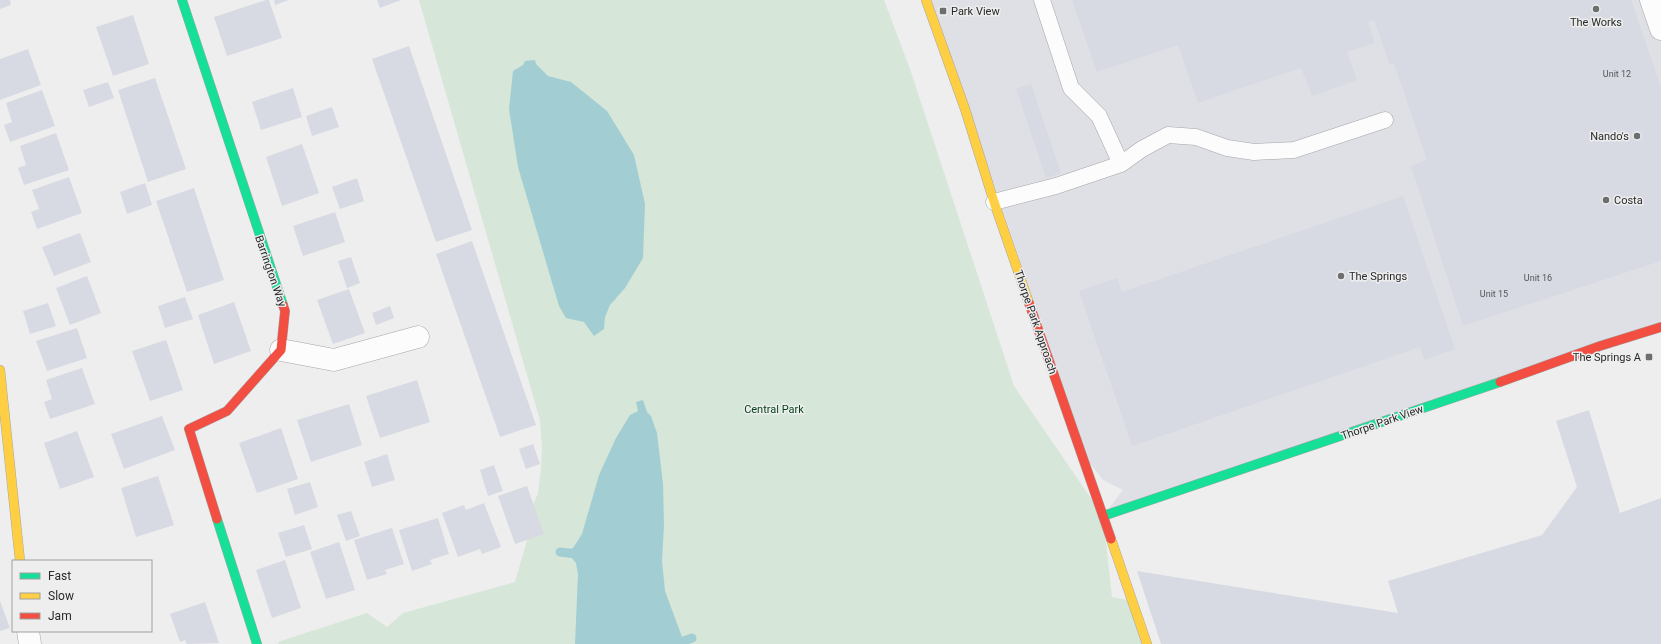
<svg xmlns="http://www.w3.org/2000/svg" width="1661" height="644" font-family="Roboto,sans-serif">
<rect width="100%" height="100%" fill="#eeeeef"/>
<path fill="#dfe0e5" d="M931,0H1661V327L1103,516L1123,490L1103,480L1089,462Z"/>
<path fill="#d6e6d8" d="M419,0H884L911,72L1014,386L1103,516L1112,597L1132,601L1149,644H279L278,642L367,613L387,627L403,613L515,582L530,530L529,515L538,493L541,469L542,447L540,420Z"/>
<path fill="#a2ced3" d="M535,60L536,64L548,76L571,82L607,111L634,155L645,204L643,258L625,288L610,305L605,317L604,329L594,336L584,322L566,318L559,306L518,167L509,109L513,71L523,65L525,61Z
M643,400L647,412L651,416L657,433L663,484L664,525L662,561L665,591L682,637L689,636L691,643L687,644H575L578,574L576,563L572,558L567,557V551L573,548L582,534L599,475L616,438L630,415L638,411L636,402Z"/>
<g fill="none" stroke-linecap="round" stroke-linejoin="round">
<path stroke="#a2ced3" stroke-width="9" d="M560,552L577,554
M675,644L692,638"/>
</g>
<path fill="#d8dae3" d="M0,0H10L11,5L0,9Z
M266,0H269L282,38L227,56L214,17Z
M274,0H289L275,5Z
M377,0H401L380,8Z
M1072,0H1631L1661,87V261L1463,326L1411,166L1427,160L1394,64L1390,65L1374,20L1368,22L1375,43L1347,52L1357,80L1312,96L1301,68L1198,103L1178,45L1097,72Z
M133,15L149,64L113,76L96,27Z
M409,46L472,230L436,242L372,59Z
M28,49L41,85L0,100V59Z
M155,78L186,169L148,182L118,90Z
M108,82L114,98L89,107L83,90Z
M1031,84L1061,173L1046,178L1016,89Z
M293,88L302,117L261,130L252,102Z
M42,90L55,126L10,142L4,125L12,122L6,103Z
M332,107L339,127L312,136L306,116Z
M56,133L69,170L24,185L18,168L26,165L20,146Z
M302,144L319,193L282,206L266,157Z
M69,177L82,213L37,229L31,212L39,209L32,190Z
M357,178L364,201L340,209L332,187Z
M145,183L152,205L127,214L120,192Z
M194,188L224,280L187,292L156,201Z
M1403,196L1455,349L1424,360L1420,347L1132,446L1079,291L1117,278L1122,292Z
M335,212L345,242L303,256L293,226Z
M80,233L91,262L54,276L42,247Z
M472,241L536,425L500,437L436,254Z
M351,257L360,283L347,288L338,261Z
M87,276L101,313L70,325L56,288Z
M349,289L365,333L333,344L317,300Z
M185,297L193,319L165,328L158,306Z
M234,302L251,351L214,364L198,315Z
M48,303L56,326L30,334L23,311Z
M390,306L394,318L376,325L372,313Z
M77,328L87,358L47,371L36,341Z
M166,340L183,390L150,401L132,351Z
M82,368L95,404L50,419L44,402L52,399L46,380Z
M417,380L430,422L380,438L366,396Z
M349,404L362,445L311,462L297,420Z
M1589,410L1620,513L1661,498V644H1161L1137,571L1398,613L1388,581L1542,535L1577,487L1556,421Z
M162,416L175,450L124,469L111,434Z
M281,428L298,479L257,493L239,443Z
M77,431L94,477L60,489L44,443Z
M533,444L540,464L526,469L519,449Z
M387,454L395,480L372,487L364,462Z
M494,465L503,491L488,496L480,470Z
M158,476L174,525L136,537L121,488Z
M310,482L318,507L295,515L287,489Z
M527,486L544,534L515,544L498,496Z
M484,503L501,547L482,554L480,549L458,557L442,513L464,505L466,510Z
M351,511L360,536L346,541L337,515Z
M438,518L449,554L430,560L432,564L412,571L399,530Z
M304,525L312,549L286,557L278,533Z
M392,528L404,564L385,570L387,574L367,580L354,540Z
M339,542L355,590L326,599L310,552Z
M285,560L301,608L272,618L256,570Z
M0,601L10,628L0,631Z
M205,602L219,643L187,644L185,640L180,642L170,614Z"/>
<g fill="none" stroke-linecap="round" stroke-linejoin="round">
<defs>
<path id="lane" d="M1042,0L1071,88L1099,116L1121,164
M994,202L1056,186L1121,164L1142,149L1168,135L1196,137L1227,148L1254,152L1294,150L1385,120"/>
<path id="street" d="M1651,0L1661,29
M281,350L334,360L418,337
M28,631L30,644"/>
<path id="fast" d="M182,0L283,305
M1103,516L1500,382
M217,519L257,644"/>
<path id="slow" d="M926,0L965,109L994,202L1029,303
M0,370L20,561
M1111,539L1147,644"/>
<path id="jam" d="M1029,303L1111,539
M1500,382L1600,346L1661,327
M217,519L189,429L227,411L281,350L285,311L283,305"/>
</defs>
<use href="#lane" stroke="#a6a6a8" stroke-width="17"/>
<use href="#street" stroke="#a6a6a8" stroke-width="23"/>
<use href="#fast" stroke="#a6a6a8" stroke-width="10"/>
<use href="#slow" stroke="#a6a6a8" stroke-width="10"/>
<use href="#jam" stroke="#a6a6a8" stroke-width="10"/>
<use href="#lane" stroke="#fcfcfd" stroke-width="16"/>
<use href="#street" stroke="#fcfcfd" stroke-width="22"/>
<use href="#fast" stroke="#16e098" stroke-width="9"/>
<use href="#slow" stroke="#ffcf43" stroke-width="9"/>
<use href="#jam" stroke="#f24e42" stroke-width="9"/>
</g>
<g fill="#6d6e6e" stroke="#eeeeef" stroke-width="1.5">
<circle cx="1596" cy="9" r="4"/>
<rect x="939" y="7" width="8" height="8" rx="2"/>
<circle cx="1637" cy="136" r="4"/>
<circle cx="1606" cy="200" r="4"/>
<circle cx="1341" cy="276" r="4"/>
<rect x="1645" y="353" width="8" height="8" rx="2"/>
</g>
<g text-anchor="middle" stroke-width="3" stroke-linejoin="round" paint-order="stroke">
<g font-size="9" fill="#555658">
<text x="1617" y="77">Unit 12</text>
<text x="1538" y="281">Unit 16</text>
<text x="1494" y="297">Unit 15</text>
</g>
<g font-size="11" fill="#282929" stroke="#eeeeef" text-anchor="start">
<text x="951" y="15">Park View</text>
<text x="1596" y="26" text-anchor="middle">The Works</text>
<text x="1629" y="140" text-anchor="end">Nando's</text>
<text x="1614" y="204">Costa</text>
<text x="1349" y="280">The Springs</text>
<text x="1641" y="361" text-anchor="end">The Springs A</text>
</g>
<g font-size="11" fill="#282929" stroke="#eeeeef">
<text transform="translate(271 271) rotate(71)" y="4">Barrington Way</text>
<text transform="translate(1036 322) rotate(71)" y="4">Thorpe Park Approach</text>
<text transform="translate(1382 422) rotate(-19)" y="4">Thorpe Park View</text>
</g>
<g font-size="11" fill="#05461a" stroke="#eeeeef">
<text x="774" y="413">Central Park</text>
</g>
</g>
<rect x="12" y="560" width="140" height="72" fill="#eeeeef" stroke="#9f9fa0"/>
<rect x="20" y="573" width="20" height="6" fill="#16e098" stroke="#9f9fa0"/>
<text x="48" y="580" font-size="12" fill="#282929">Fast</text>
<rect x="20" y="593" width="20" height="6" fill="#ffcf43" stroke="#9f9fa0"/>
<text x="48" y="600" font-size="12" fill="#282929">Slow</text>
<rect x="20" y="613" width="20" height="6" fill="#f24e42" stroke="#9f9fa0"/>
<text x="48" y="620" font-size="12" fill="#282929">Jam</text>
</svg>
